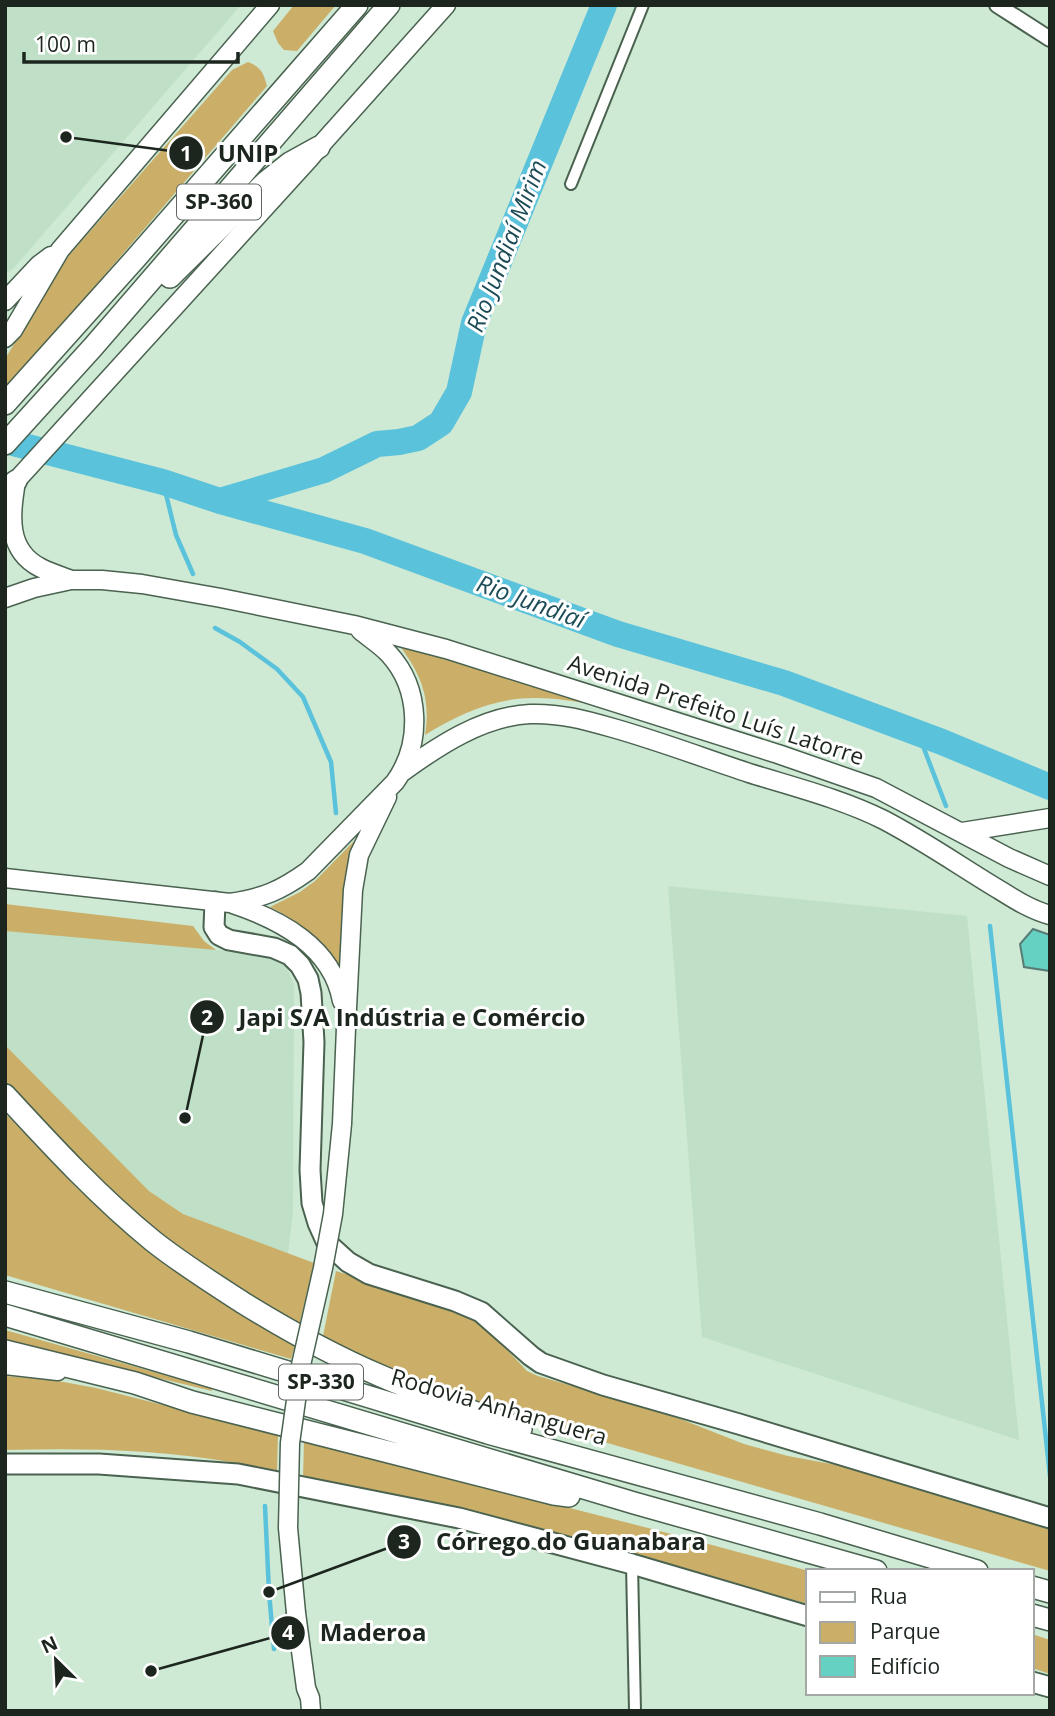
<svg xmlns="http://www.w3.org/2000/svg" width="1055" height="1716" font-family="'Open Sans',sans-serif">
<rect width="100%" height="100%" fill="#cee9d4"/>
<path fill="#bfe0c6" d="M5,5H241L13,269L5,274Z
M668,886L967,916L1019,1440L702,1337Z
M5,930L188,947L269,956L286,966L294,984L293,1212L288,1254L183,1214L149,1191L5,1045Z"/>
<path fill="#cbaf69" d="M294,5H336L297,51L284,50L278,43L273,31Z
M248,62C262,68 263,72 267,86L5,391V359L64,261L232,70Z
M399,645L590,704C572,701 555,698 537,698C497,697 458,714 425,735C431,698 421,674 399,645Z
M354,841L358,842L344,981C324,943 309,927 270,907L300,892L315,881Z
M5,904L193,926L204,941L216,950L5,931Z
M5,1045L149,1191L183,1214L314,1263L299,1326L223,1280L149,1225L67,1150L5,1083Z
M5,1113L78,1189L108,1215L295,1345L291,1359L5,1275Z
M336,1271L458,1311L483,1324L527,1371L538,1376L638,1405L683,1420L744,1444L788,1456L842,1466L1050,1527V1571L528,1420L406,1377L323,1336Z
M5,1330L211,1388L212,1391L5,1341Z
M5,1376L53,1380L96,1388L278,1434L277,1473C261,1470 246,1465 230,1462C157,1449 79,1448 5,1450Z
M304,1440L656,1530L809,1571L808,1604L540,1528L303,1478Z
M1032,1634L1050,1640V1674L1032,1668Z"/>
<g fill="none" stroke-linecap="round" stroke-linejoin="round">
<path stroke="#5ac2db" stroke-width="4.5" d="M163,482L176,535L193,574
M215,628L240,642L277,669L303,697L331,762L336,813
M918,733L946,806
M990,926L1050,1476
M265,1506L269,1592L274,1649"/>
<path stroke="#5ac2db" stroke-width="26" d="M5,441L163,482L220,501L365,541L618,634L784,683L942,742L1050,787
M220,501L324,470L377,444L399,442L418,438L441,423L459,392L474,323L604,5"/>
</g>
<path fill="#65d1c2" stroke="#587b76" stroke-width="2" d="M1033,929L1050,935V971L1024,967L1020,944Z"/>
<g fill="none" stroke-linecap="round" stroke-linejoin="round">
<defs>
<path id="minor" d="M571,184L643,5
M632,1564L635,1711"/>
<path id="tertiary" d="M997,5L1050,39"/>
<path id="secondary" d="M5,1366L58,1372"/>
<path id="primary" d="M5,301L39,265L51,256
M5,338L13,330L60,250L270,5
M71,580C61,576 51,573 41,568C5,550 11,513 16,481L309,159L319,147L446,5
M5,598L34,588L71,580H102L142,584L221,598L354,625L446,649L778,754L876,788L1009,858L1050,876
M401,773C438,746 483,716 530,714C560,713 585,720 613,728C659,741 704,758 749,773C794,787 842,799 884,820C924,841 960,866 998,889C1014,899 1031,910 1050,915
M962,832L1050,818
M5,878L230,903C263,898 280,891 308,871L395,782C422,744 421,689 389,654C381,645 369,638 360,630
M233,904C281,920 332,947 342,1001
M346,1028L353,890L359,855L387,797
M296,1613L306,1688L310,1698L311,1711"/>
<path id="trunk" d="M215,902L214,927L219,935L229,940L274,948L290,955L300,965L308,979L311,993L314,1042L310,1170L312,1203L318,1223L327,1243L348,1262L369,1274L455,1301L481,1312L531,1356L541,1363L603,1385L739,1424L1050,1518
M5,1464H99L238,1474L459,1518L632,1564L808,1616
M1032,1682L1050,1687"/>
<path id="motorway" d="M170,277L266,182L290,163L319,147
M5,404L135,259L357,5
M5,444L93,347L389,5
M5,491L16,481
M5,1095C52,1146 99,1197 153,1241C182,1264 214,1284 245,1304C289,1331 334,1356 381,1376C427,1396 474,1412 521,1429
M5,1292L189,1342L488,1433L820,1524L977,1571
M5,1315L634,1503L876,1571
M5,1351L135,1383L192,1402L554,1494L569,1496
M1032,1587L1050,1592
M1032,1615L1050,1620"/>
</defs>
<use href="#minor" stroke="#4a6250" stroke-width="14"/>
<use href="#tertiary" stroke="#4a6250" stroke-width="18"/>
<use href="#secondary" stroke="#4a6250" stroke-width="19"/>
<use href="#primary" stroke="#4a6250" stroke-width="21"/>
<use href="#trunk" stroke="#4a6250" stroke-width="23"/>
<use href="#motorway" stroke="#4a6250" stroke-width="24"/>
<use href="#minor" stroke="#fff" stroke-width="10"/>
<use href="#tertiary" stroke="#fff" stroke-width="14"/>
<use href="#secondary" stroke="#fff" stroke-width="16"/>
<use href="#primary" stroke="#fff" stroke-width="18"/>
<use href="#trunk" stroke="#fff" stroke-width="19"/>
<use href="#motorway" stroke="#fff" stroke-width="21"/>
<defs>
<path id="primary-bridge" d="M296,1613L288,1528L290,1443L301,1365L323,1268L333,1214L342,1124L346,1028"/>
</defs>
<use href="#primary-bridge" stroke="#4a6250" stroke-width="21" stroke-linecap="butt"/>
<use href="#primary-bridge" stroke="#fff" stroke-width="18"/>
</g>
<g text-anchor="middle" stroke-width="6" stroke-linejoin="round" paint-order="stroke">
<g fill="#fff" stroke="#606762" stroke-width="2">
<rect x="177" y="184.5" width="84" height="35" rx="5"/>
<rect x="279" y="1364.5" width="84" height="35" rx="5"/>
</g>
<g font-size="21" font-weight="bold" fill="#1c261e">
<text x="219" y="209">SP-360</text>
<text x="321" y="1389">SP-330</text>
</g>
<g font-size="23" fill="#1c261e" stroke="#fff">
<text transform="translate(716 710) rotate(18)" y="8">Avenida Prefeito Luís Latorre</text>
<text transform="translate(499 1407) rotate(16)" y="8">Rodovia Anhanguera</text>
</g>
<g font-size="24" font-style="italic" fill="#1d4b56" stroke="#fff">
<text transform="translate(507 246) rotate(-69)" y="8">Rio Jundiaí Mirim</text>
<text transform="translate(531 602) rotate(20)" y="8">Rio Jundiaí</text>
</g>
</g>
<path fill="none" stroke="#1c261e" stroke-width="2.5" d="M66 137L186 153M185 1118L207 1017M269 1592L404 1542M151 1671L288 1633"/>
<g fill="#1c261e" stroke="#fff" stroke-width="2.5">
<circle cx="66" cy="137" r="7"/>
<circle cx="185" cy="1118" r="7"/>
<circle cx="269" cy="1592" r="7"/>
<circle cx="151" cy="1671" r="7"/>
<circle cx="186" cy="153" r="18"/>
<circle cx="207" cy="1017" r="18"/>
<circle cx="404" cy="1542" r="18"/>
<circle cx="288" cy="1633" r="18"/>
</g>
<g font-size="21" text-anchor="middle" font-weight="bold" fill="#fff">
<text x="186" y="161">1</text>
<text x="207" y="1025">2</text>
<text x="404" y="1549">3</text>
<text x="288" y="1640">4</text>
</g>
<g font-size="24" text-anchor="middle" font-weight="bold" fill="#1c261e" stroke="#fff" stroke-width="6" stroke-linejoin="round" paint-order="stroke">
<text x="248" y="162">UNIP</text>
<text x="412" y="1026">Japi S/A Indústria e Comércio</text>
<text x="571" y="1550">Córrego do Guanabara</text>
<text x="373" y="1641">Maderoa</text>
</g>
<rect width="1055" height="1716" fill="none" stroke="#1c261e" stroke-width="14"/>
<rect x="806" y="1569" width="228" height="126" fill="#ffffff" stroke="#a4a8a5" stroke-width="2"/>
<rect x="820" y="1592" width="35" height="10" fill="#ffffff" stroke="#a4a8a5" stroke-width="2"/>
<text x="870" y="1604" font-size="21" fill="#1c261e">Rua</text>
<rect x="820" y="1622" width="35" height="21" fill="#cbaf69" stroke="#a4a8a5" stroke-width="2"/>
<text x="870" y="1639" font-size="21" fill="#1c261e">Parque</text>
<rect x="820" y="1656" width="35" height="21" fill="#65d1c2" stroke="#a4a8a5" stroke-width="2"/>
<text x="870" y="1674" font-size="21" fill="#1c261e">Edifício</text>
<g transform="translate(56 1660) rotate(336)" stroke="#ffffff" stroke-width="5" paint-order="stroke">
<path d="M0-5L12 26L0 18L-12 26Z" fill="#1c261e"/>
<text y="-10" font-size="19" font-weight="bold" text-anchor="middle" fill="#1c261e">N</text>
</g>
<path d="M24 52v10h214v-10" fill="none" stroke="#1c261e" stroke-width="3.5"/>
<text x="35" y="52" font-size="21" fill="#1c261e" stroke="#ffffff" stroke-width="5" paint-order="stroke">100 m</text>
</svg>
